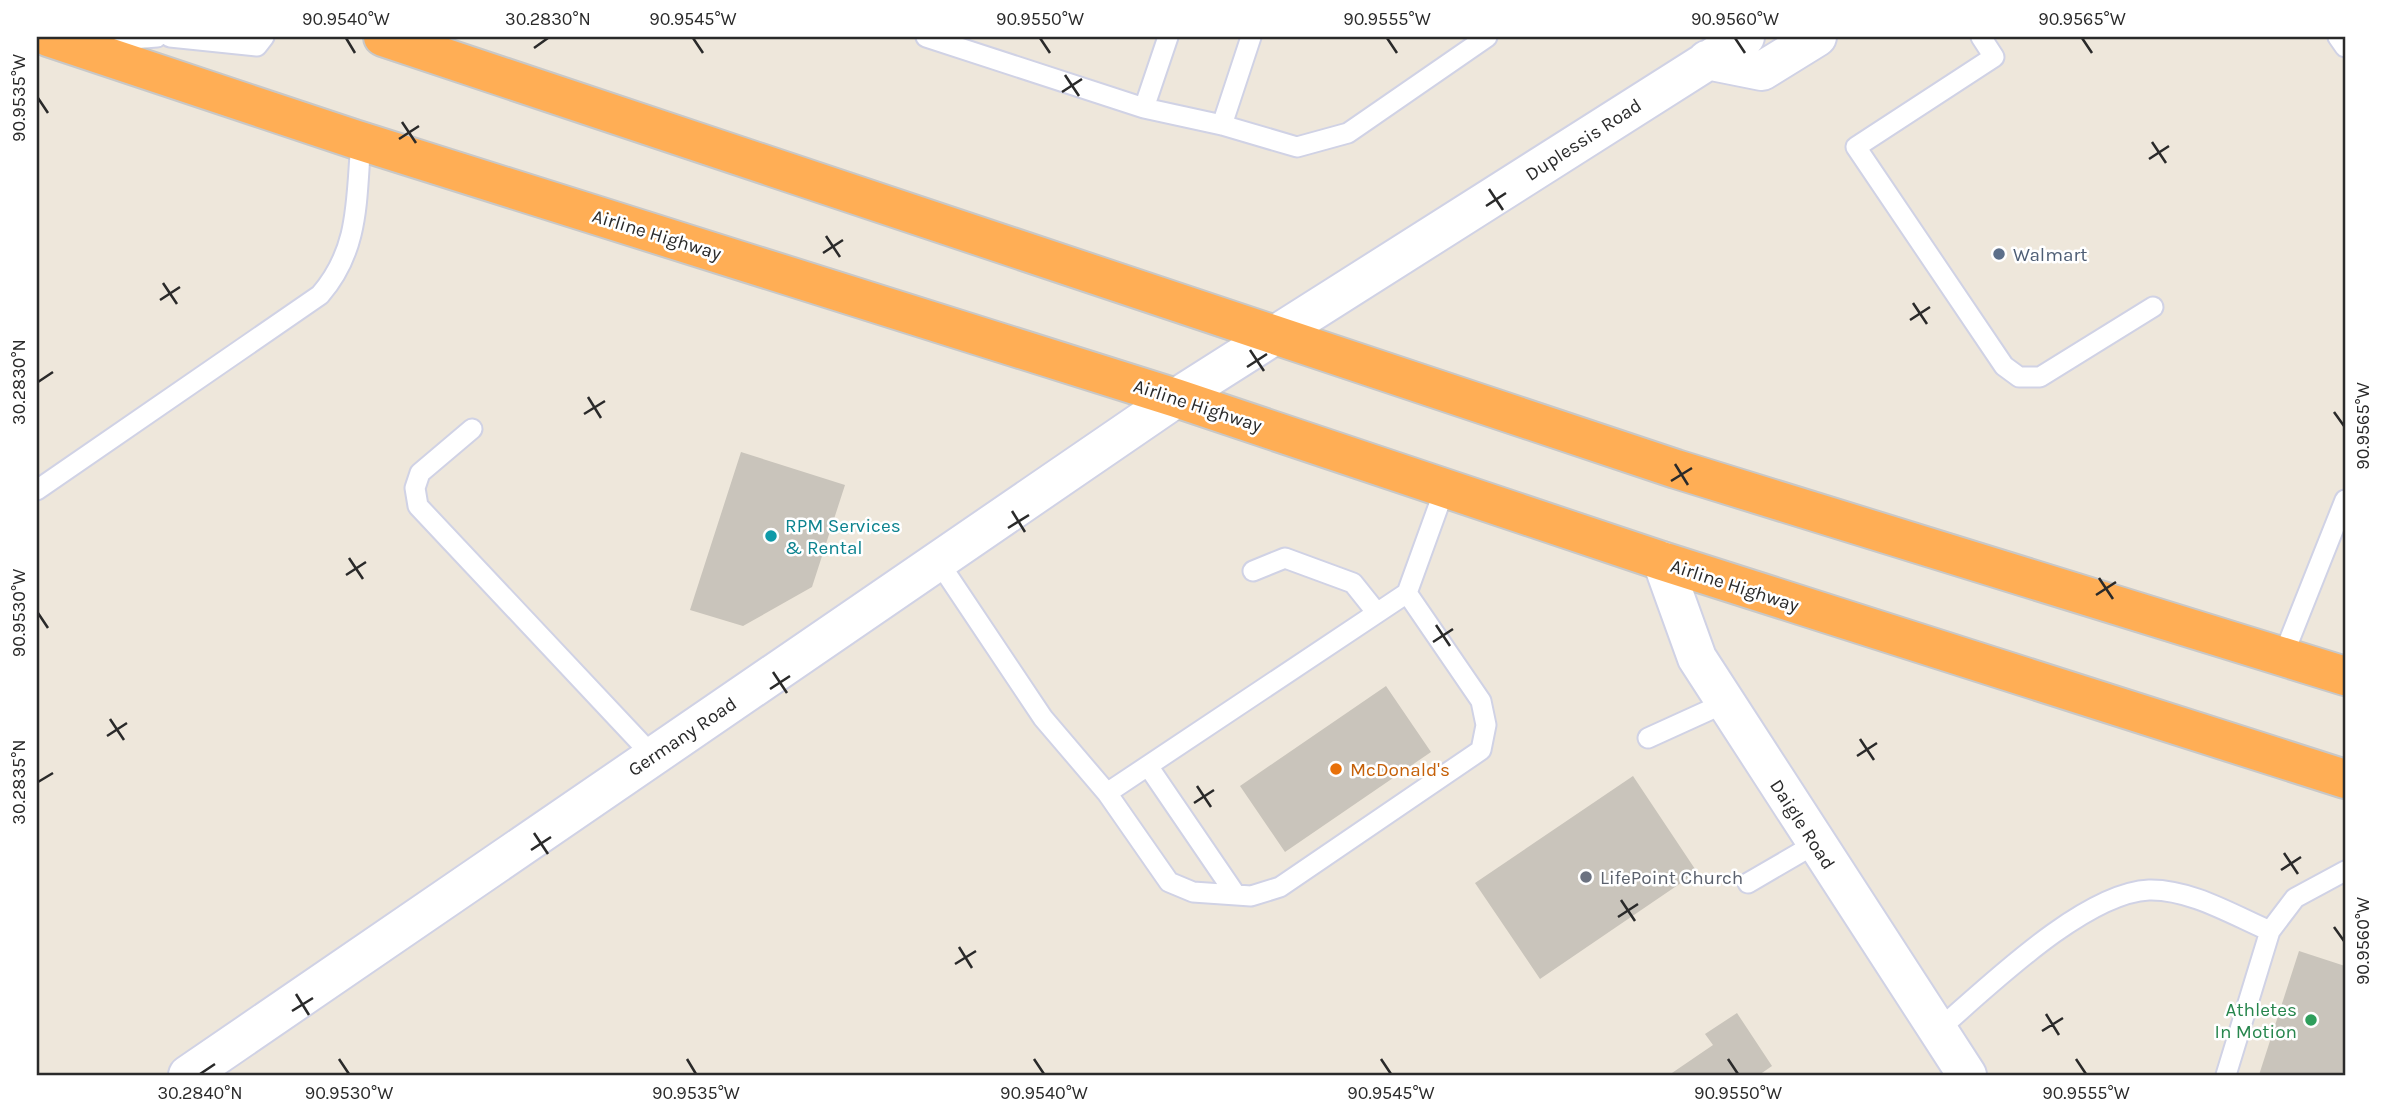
<svg xmlns="http://www.w3.org/2000/svg" width="2382" height="1112" font-family="Karla,sans-serif">
<rect width="100%" height="100%" fill="#eee7db"/>
<path fill="#c9c4bb" d="M741,452L845,485L812,587L743,626L690,610Z
M1386,686L1431,752L1285,852L1240,786Z
M1633,776L1697,872L1540,979L1475,883Z
M2299,951L2345,966V1075H2259Z
M1737,1013L1772,1066L1759,1075H1669L1713,1045L1705,1034Z"/>
<g fill="none" stroke-linecap="round" stroke-linejoin="round">
<defs>
<path id="lane" d="M170,37L257,46L264,37
M926,37L1144,108L1168,37
M1981,37L1994,57L1856,147L2004,366L2019,377H2040L2153,307
M2338,37L2345,47
M92,42L157,37
M1144,108L1222,125L1297,147L1348,133L1487,37
M1222,125L1251,37
M472,429L420,473L415,488L418,506L653,756
M37,490L320,295C360,249 356,199 361,141
M938,561L1043,718L1107,793L1169,882L1193,892L1251,896L1280,887L1481,750L1486,725L1481,701L1407,593
M1253,571L1285,558L1353,583L1377,613
M2283,656L2345,500
M1648,738L1725,703
M1148,766L1236,895
M1107,793L1407,593L1445,488
M1748,883L1815,844
M1937,1031C1987,988 2083,893 2149,890C2190,889 2233,915 2270,931
M2226,1075L2270,931L2295,898L2345,871"/>
<path id="secondary" d="M1707,60L1762,71L1817,37
M1662,561L1697,658L1967,1075
M188,1075L1176,398L1745,37"/>
<path id="highway" d="M48,37L354,139L1176,398L1662,561L2345,779
M383,37L1676,469L2345,676"/>
</defs>
<use href="#lane" stroke="#d0d2e5" stroke-width="23"/>
<use href="#secondary" stroke="#d0d2e5" stroke-width="42"/>
<use href="#highway" stroke="#c8c8c8" stroke-width="42"/>
<use href="#lane" stroke="#fff" stroke-width="19"/>
<use href="#secondary" stroke="#fff" stroke-width="38"/>
<use href="#highway" stroke="#ffae55" stroke-width="38"/>
</g>
<path fill="none" stroke="#2a2a2a" stroke-width="2.5" d="M346,38L355,53M693,38L703,53M1040,38L1050,53M1387,38L1397,53M1735,38L1745,53M2082,38L2092,53M534,48L548,38M1065,75L1079,96M1062,92L1082,79M38,98L48,113M402,122L416,143M399,139L419,126M2152,142L2166,163M2149,159L2169,146M1489,189L1503,210M1486,206L1506,193M826,236L840,257M823,253L843,240M163,283L177,304M160,300L180,287M1913,303L1927,324M1910,320L1930,307M1250,350L1264,371M1247,367L1267,354M38,382L53,372M588,397L601,418M2334,412L2344,426M584,414L605,401M1675,464L1688,485M1671,481L1692,468M1012,511L1025,532M1008,528L1029,515M349,558L363,579M346,575L366,562M2099,578L2113,599M2096,595L2116,582M38,613L48,628M1436,625L1450,646M1433,642L1453,629M773,672L787,693M770,689L790,676M110,719L124,740M107,736L127,723M1860,739L1874,760M1857,756L1877,743M38,782L53,773M1197,786L1211,807M1194,803L1214,790M534,833L548,854M531,850L551,837M2284,853L2298,874M2281,870L2301,857M1621,900L1635,921M1618,917L1638,904M2334,927L2344,941M959,947L972,968M955,964L976,951M296,994L309,1015M292,1011L313,998M2046,1014L2059,1035M2042,1031L2063,1018M339,1059L349,1074M687,1059L696,1074M1034,1059L1044,1074M1381,1059L1391,1074M1728,1059L1738,1074M2076,1059L2086,1074M200,1074L215,1064"/>
<circle fill="#5c6f8a" stroke="#fff" stroke-width="2.5" cx="1999" cy="254" r="7"/>
<circle fill="#0f9aa8" stroke="#fff" stroke-width="2.5" cx="771" cy="536" r="7"/>
<circle fill="#e8710a" stroke="#fff" stroke-width="2.5" cx="1336" cy="769" r="7"/>
<circle fill="#6b7280" stroke="#fff" stroke-width="2.5" cx="1586" cy="877" r="7"/>
<circle fill="#2e9e5b" stroke="#fff" stroke-width="2.5" cx="2311" cy="1020" r="7"/>
<g text-anchor="middle" stroke-width="5" stroke-linejoin="round" paint-order="stroke">
<g font-size="19" fill="#2a2a2a" stroke="#fff">
<text transform="translate(1583 139) rotate(-33)" y="7">Duplessis Road</text>
<text transform="translate(657 234) rotate(17)" y="7">Airline Highway</text>
<text transform="translate(1198 405) rotate(18)" y="7">Airline Highway</text>
<text transform="translate(1735 585) rotate(18)" y="7">Airline Highway</text>
<text transform="translate(682 736) rotate(-34)" y="7">Germany Road</text>
<text transform="translate(1803 824) rotate(57)" y="7">Daigle Road</text>
</g>
<g font-size="19" fill="#4e5e75" stroke="#fff" text-anchor="start">
<text x="2013" y="261">Walmart</text>
</g>
<g font-size="19" fill="#0d838f" stroke="#fff" text-anchor="start">
<text x="785" y="532">RPM Services<tspan x="785" dy="22">&amp; Rental</tspan></text>
</g>
<g font-size="19" fill="#c56008" stroke="#fff" text-anchor="start">
<text x="1350" y="776">McDonald's</text>
</g>
<g font-size="19" fill="#5b616d" stroke="#fff" text-anchor="start">
<text x="1600" y="884">LifePoint Church</text>
</g>
<g font-size="19" fill="#27864d" stroke="#fff" text-anchor="end">
<text x="2297" y="1016">Athletes<tspan x="2297" dy="22">In Motion</tspan></text>
</g>
</g>
<rect width="2382" height="1112" fill="none" stroke="#ffffff" stroke-width="77"/>
<rect x="38" y="38" width="2306" height="1036" fill="none" stroke="#2a2a2a" stroke-width="2.5"/>
<g font-size="18" text-anchor="middle" fill="#2a2a2a">
<text x="346" y="25">90.9540°W</text>
<text x="548" y="25">30.2830°N</text>
<text x="693" y="25">90.9545°W</text>
<text x="1040" y="25">90.9550°W</text>
<text x="1387" y="25">90.9555°W</text>
<text x="1735" y="25">90.9560°W</text>
<text x="2082" y="25">90.9565°W</text>
<text transform="translate(19 98) rotate(-90)" y="6">90.9535°W</text>
<text transform="translate(19 382) rotate(-90)" y="6">30.2830°N</text>
<text transform="translate(2363 426) rotate(-90)" y="6">90.9565°W</text>
<text transform="translate(19 613) rotate(-90)" y="6">90.9530°W</text>
<text transform="translate(19 782) rotate(-90)" y="6">30.2835°N</text>
<text transform="translate(2363 941) rotate(-90)" y="6">90.9560°W</text>
<text x="200" y="1099">30.2840°N</text>
<text x="349" y="1099">90.9530°W</text>
<text x="696" y="1099">90.9535°W</text>
<text x="1044" y="1099">90.9540°W</text>
<text x="1391" y="1099">90.9545°W</text>
<text x="1738" y="1099">90.9550°W</text>
<text x="2086" y="1099">90.9555°W</text>
</g>
</svg>
